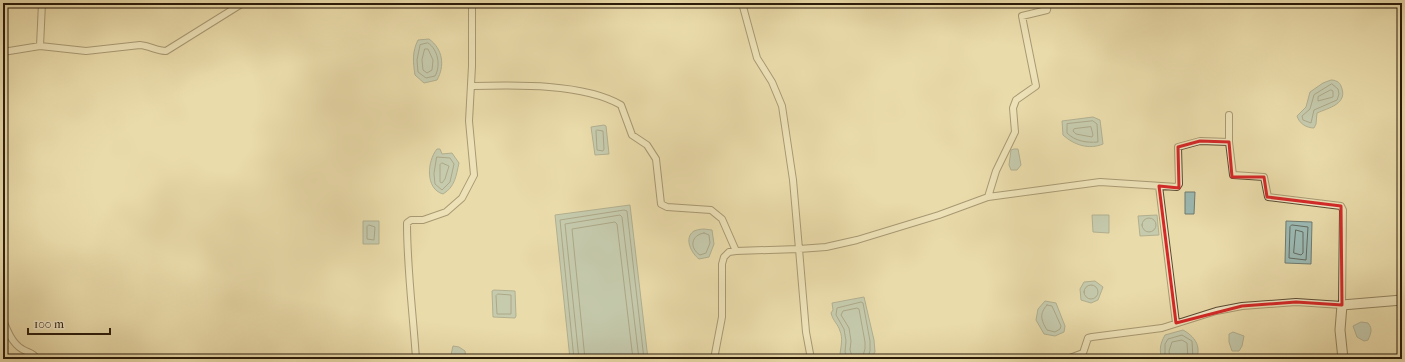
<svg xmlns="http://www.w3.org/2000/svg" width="1405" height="362" font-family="'IM FELL French Canon',serif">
<rect width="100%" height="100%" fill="#eadbaa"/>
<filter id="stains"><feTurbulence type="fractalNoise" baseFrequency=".005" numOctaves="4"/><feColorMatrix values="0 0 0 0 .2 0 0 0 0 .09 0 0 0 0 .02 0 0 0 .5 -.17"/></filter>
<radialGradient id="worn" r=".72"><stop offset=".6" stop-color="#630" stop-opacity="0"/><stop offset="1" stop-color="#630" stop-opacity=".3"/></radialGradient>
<path fill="#9bb9b3" stroke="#6e7a6f" d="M429,39C443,49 445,66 437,80L424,83L415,75C413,62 412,52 418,40Z
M1331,80C1335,80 1340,82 1341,86C1349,104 1328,108 1317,113L1316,124L1314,128C1306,128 1299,123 1297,116L1306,107L1310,92L1323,83Z
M1093,117L1100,120L1103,144C1089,150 1074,145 1063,135L1062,121Z
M604,125L606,126L609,154L595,155L591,127Z
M437,149H440L442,154L452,153L459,163C456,176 455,187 443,194C425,189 427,161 437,149Z
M1014,149H1018L1021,165L1017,170H1011L1009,165L1011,150Z
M1185,192H1195L1194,214H1185Z
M630,205L648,359H570L555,215Z
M1109,215V233L1093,232L1092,215Z
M1157,215L1159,235L1140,236L1138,216Z
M363,221H379V244H363Z
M1286,221L1312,222L1311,264L1285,263Z
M704,229L712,230L714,244L709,257L699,259C692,254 683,238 694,231C696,230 701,229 704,229Z
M1095,281L1103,287L1098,300L1091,303L1081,300L1080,289L1084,282Z
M494,290L515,291L516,316L515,318L493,317L492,291Z
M864,297L874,340L875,352L871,359H846L840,354C841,346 843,338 840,331C838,324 833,321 831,313L833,310L832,303Z
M1045,301L1056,303L1065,326L1064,332L1055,336L1044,334L1036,320L1038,309Z
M1361,322L1368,323C1373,329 1371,333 1368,340L1364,341L1357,337L1353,326Z
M1183,330C1194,336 1202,346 1196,359H1162C1159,350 1160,344 1165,335Z
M1233,332L1244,336L1242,346L1239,351H1232L1229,342V334Z
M453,346L459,347L465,351L466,359H450Z"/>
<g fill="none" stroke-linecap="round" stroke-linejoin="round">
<path stroke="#636a5e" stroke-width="1" d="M428,43C438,49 441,66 435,76L426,78L418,72L417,60L420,45Z
M425,49H428L433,60L432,70L427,73L423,70L422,60Z
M1332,84L1338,89L1339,94L1337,100L1314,110L1311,123L1303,120L1302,116L1310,109L1314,95Z
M1331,90L1333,91V97L1318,101V97Z
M1093,121L1097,124L1098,142C1086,143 1075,141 1067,133V124Z
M1091,127L1093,135L1092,137L1076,134L1073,131L1074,129Z
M597,130L603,131L604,149L603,151L597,150L596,131Z
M437,157L450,158L454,164L450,182L442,190L435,184L434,174Z
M442,163L449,166L445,179L442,183L440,182V165Z
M1142 225a7 7 0 1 1 14 0a7 7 0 1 1-14 0Z
M369,225L375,227L374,240L367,239V227Z
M1292,225L1308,227L1306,260L1289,258L1290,227Z
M1296,230L1303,232V253L1301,255L1294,253Z
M704,233L709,235L710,243L706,253L700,255C689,248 691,235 704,233Z
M1084 292a7 7 0 1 1 14 0a7 7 0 1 1-14 0Z
M498,294L511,295V314H497L496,296Z
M1047,305L1052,306L1061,326L1060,329L1055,332L1047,330C1041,320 1039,314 1047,305Z
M574,359L560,220L624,210L627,211L644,359
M579,359L565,224L620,215L622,217L639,359
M585,359L572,229L615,222L617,224L633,359
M848,359L845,352L846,341L844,329L836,315L837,308L861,302L863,303L870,341V351L867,359
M853,359L850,350L851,341L849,328L841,315L843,311L857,308L859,309L865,342V349L862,359
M1165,359V344L1168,339L1182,335L1192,341L1193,359
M1170,359L1169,351L1172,342L1182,340L1187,343L1188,359"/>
<defs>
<path id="minor" d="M742,3L757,58L772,82L782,106L793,180L799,249L826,247L857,240L939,215L988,197L1100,182L1177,187L1179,184L1178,147L1200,141L1229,142
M40,46L42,3
M3,52L40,46L86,51L140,45C150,46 157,51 166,51L243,3
M471,86C514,85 583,83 621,105L632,135L647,145L656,159L661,204L667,207L711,210L722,219L736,251
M1159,186L1176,323
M988,197L996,171L1015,132L1013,108L1016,100L1036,86L1022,16L1047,10L1048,3
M3,320C7,330 12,343 22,349C28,353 33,352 37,359
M416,359C413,313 407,269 407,223L411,220H423L446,212L462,198L474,175L469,121L472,66V3
M714,359L722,317V264L724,257L729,252L736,251L799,249L806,332L811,359
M1067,359L1083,353L1088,338L1092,337L1162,328L1216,311L1242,306L1296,302L1342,305L1343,210L1341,206L1268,197L1264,177L1233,175L1229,142V115"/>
<path id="secondary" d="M1343,359L1340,330L1342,305L1402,300"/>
</defs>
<use href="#minor" stroke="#5b4b32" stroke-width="8"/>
<use href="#secondary" stroke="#2b1b0a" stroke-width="11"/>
<use href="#minor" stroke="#f1e8c8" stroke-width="6"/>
<use href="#secondary" stroke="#f1e8c8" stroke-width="9"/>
</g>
<path d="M0 0H1405V362H0ZM1200,141L1229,142L1232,177H1264L1267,197L1341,206L1342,305L1296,302L1242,306L1176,323L1159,186L1179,188L1178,147Z" fill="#eadbaa" fill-opacity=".55" fill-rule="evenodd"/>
<path fill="none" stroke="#d62828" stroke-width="3" stroke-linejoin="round" d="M1200,141L1229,142L1232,177H1264L1267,197L1341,206L1342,305L1296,302L1242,306L1176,323L1159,186L1179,188L1178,147Z"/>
<rect width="1405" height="362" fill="none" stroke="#eadbaa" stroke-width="16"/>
<rect x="4" y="4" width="1397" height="354" fill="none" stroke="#2b1b0a" stroke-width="2"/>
<rect x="8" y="8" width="1389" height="346" fill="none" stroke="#2b1b0a"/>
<path d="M28 328v6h82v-6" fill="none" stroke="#2b1b0a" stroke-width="2"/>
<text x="34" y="328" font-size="12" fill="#2b1b0a" stroke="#f1e8c8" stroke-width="3" paint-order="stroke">100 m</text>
<rect width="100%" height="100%" filter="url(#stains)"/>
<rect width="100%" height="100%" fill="url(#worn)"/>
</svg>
